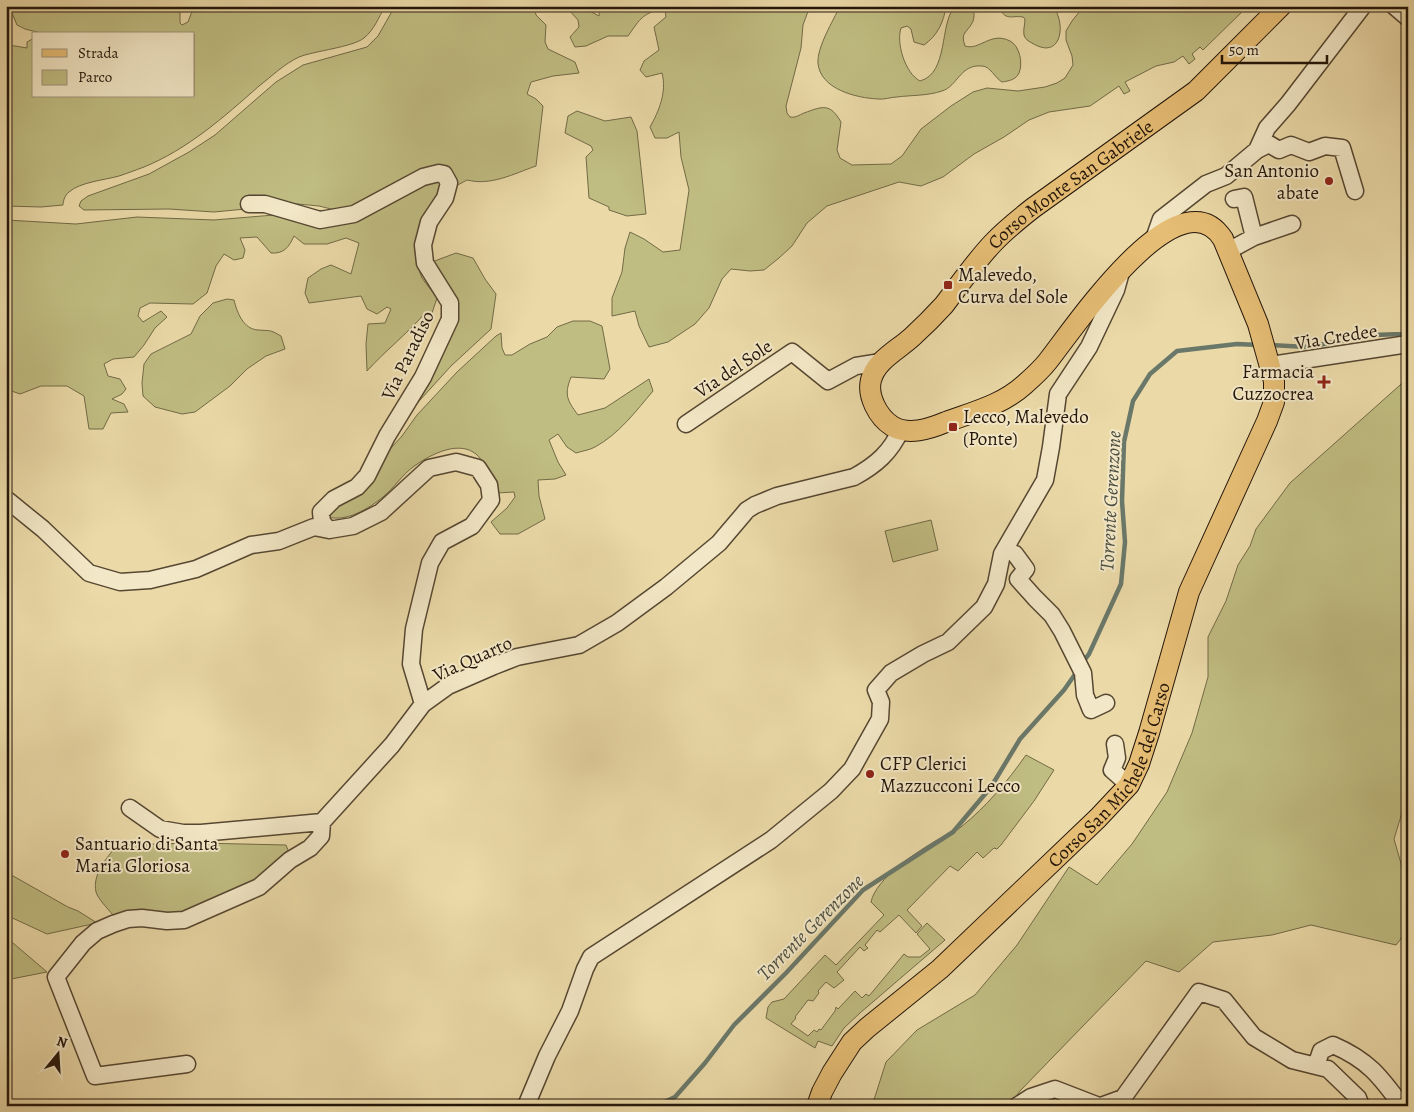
<svg xmlns="http://www.w3.org/2000/svg" width="1414" height="1112" font-family="Alegreya,serif">
<rect width="100%" height="100%" fill="#ebdaa8"/>
<filter id="stains"><feTurbulence type="fractalNoise" baseFrequency=".004" numOctaves="4"/><feColorMatrix values="0 0 0 0 .2 0 0 0 0 .09 0 0 0 0 .02 0 0 0 .5 -.17"/></filter>
<radialGradient id="worn" r=".72"><stop offset=".6" stop-color="#630" stop-opacity="0"/><stop offset="1" stop-color="#630" stop-opacity=".3"/></radialGradient>
<path fill="#c0bd82" stroke="#726a46" d="M9,6H168L180,13V23L182,25L188,22L194,6H385C379,17 374,30 364,38C353,47 314,51 299,57C284,64 272,76 259,86C224,117 188,149 144,167C136,170 128,173 119,176C105,180 80,182 69,192C65,195 63,201 63,205L41,207L6,206V38L9,45L27,48V42L34,38V96H194V34H45L25,29L17,25Z
M395,6H534L536,15L546,25L545,42L548,49L575,62L579,73L553,76L531,82L527,94L536,99L543,106L536,166C513,174 491,186 467,180L454,187L453,178L375,198L339,211L319,206L298,204L214,212L169,209L84,210L79,206L81,201L88,196L149,174L189,152L215,135L276,82L303,65L367,47L378,36Z
M571,6H580L599,16L600,6H810L803,25L801,48L786,106L787,113L790,117C796,118 799,115 804,113C823,106 830,103 841,122L837,150L840,158L852,165L891,164L902,156L921,129L951,106L973,92L987,88L1018,91L1045,87L1057,83L1065,78L1073,65L1072,56L1066,40V31L1072,21L1084,6H1248L1203,50L1200,47L1192,54L1195,59L1189,64L1183,56L1174,62L1156,66L1125,82L1130,91L1124,94L1119,86L1090,106L1049,112L1029,120L1004,137L974,154L943,177L921,186L899,182L827,206L807,223L792,246L779,258L764,270L750,271L731,269L722,279L709,308L695,324L668,342L649,347L639,326L635,311L612,316V298L622,272L625,248L630,232L644,239L663,252L680,250L689,190L681,157L679,132L667,138H655L650,127C659,111 667,92 662,73L646,77L640,70L644,61L659,50L654,27L666,17L665,9C643,12 640,19 628,36H608L586,46L575,47L570,37L579,27L578,20L569,10Z
M840,6H946C944,22 937,36 924,45L914,42L911,29L907,26L901,28C896,43 905,73 920,81C949,73 939,24 955,6H973C974,12 975,18 972,23C967,33 960,32 965,46C979,51 991,31 1010,41C1020,46 1023,64 1019,73C1016,80 1008,81 1002,82C995,78 990,66 982,66C960,64 958,86 942,91C927,96 912,95 897,97C891,97 884,100 878,99C856,98 820,89 818,63C817,47 833,21 840,6Z
M999,6H1053C1067,25 1061,61 1032,43C1028,41 1025,39 1024,35C1023,30 1025,24 1025,19L1023,17C1011,15 1005,22 999,6Z
M577,111L605,121L631,117L637,131L646,214L627,216L609,210V207L589,198L586,157L593,150L591,146L565,133L568,116Z
M445,181L417,239L415,252L418,267L422,278L437,298L431,316L426,312C407,334 386,350 367,371L366,344L368,324L385,323L391,309L387,307L377,314L367,309L361,296L309,303L305,293L308,278L321,269L331,265L351,274L359,243L346,238L327,244H304L294,236C289,247 284,254 271,253L257,237L240,238L245,250L243,258L234,260L224,254L216,266L207,293L193,304L150,303L140,308L138,316L143,322L161,311L167,317L155,328L144,345L134,357L113,359L104,364L108,376L120,379L126,389L122,394L112,399L124,404L128,412L111,413L103,429H89L84,396L67,386H41L20,394L6,389V220L76,224L137,217L214,220L286,214L328,218L422,183Z
M456,253L473,258L485,279L496,294L491,329L451,366L411,410L454,320L432,262Z
M227,299L234,300C237,312 243,329 258,330C270,331 269,329 281,336L285,349L266,356L247,369L230,386L195,412L182,414L155,407L143,396L142,383L144,364L151,354L191,334L200,316L213,303Z
M573,321H590L602,326L610,369L604,379L571,377C564,395 567,400 578,415L605,408L649,379L653,391C636,411 619,434 595,447C590,450 582,451 576,453L567,447L558,434L549,440L558,462L566,475L555,479L538,480L539,496L545,519L518,534H500L491,522L507,508L515,497L514,492L497,493C499,482 490,471 483,463C481,459 477,454 473,452C455,441 428,456 413,467C402,475 394,488 383,497C368,509 347,522 328,517L402,436L417,415L457,372L496,336L501,333L502,348L505,355H512L530,344L547,337L557,327Z
M1408,378V801L1405,803L1394,839L1404,874L1408,930L1396,945L1311,925L1272,935L1213,942L1179,972L1146,961L1020,1091L1009,1106H872L886,1062L917,1030L975,995L1017,945L1069,867L1097,885L1132,844L1167,792L1192,733L1208,677V637L1226,601L1238,565L1250,546L1256,529L1290,483Z
M931,520L938,550L893,562L885,531Z
M1026,755L1054,770L1034,801L1001,845L997,849L994,848L983,858L977,852L958,871L950,866L907,910L922,926L916,933L899,915L880,932L877,930L865,945L868,948L864,951L860,947L837,972L844,980L834,988L826,982L818,991L819,993L813,1001L808,1000L795,1017L796,1018L791,1024L808,1036L814,1030L817,1032L819,1029L821,1030L835,1011L836,1007L838,1009L855,991L862,998L866,994L869,996L904,954L908,957H920L930,949L917,934L927,923L945,940L860,1013L844,1028L832,1046L818,1041L815,1048L766,1018L768,1007L772,1002L784,999L825,955L836,965L884,915L871,902C876,878 917,852 937,840C945,836 954,833 961,827C987,806 1007,782 1026,755Z
M198,843L286,845L290,855L238,891L175,916L113,915C108,909 98,899 96,892C92,874 107,858 117,845Z
M6,872L68,907L78,911L97,923L47,934L6,915Z
M6,937L47,972L6,980Z"/>
<g fill="none" stroke-linecap="round" stroke-linejoin="round">
<path stroke="#6a786a" stroke-width="4.5" d="M1269,345L1307,347L1373,335L1402,334L1408,330
M1082,663L1089,654L1121,584L1125,542L1122,501L1124,442L1133,401L1150,374L1177,351L1237,344L1259,345
M656,1106L675,1097L705,1063L734,1025L786,973L863,890L953,832L991,787L1020,739L1064,690L1078,670"/>
<defs>
<path id="minor" d="M1394,6L1408,18
M1257,150L1269,144L1279,150L1291,145L1309,152L1325,146L1342,148L1355,191
M1234,199L1244,197L1254,237
M249,204H265L320,220L354,214L423,177L439,173L444,174L449,183L445,198L429,222L423,245L425,263L450,303V319L423,377L387,436L367,476L357,487L334,499L321,512L322,522L329,530L353,526L381,512L429,468L456,462L478,468L489,485L491,500L472,526L442,542L430,563L414,629L411,664L423,704
M1154,239L1161,219L1206,184L1226,176L1257,150L1267,128L1288,104L1363,6
M1228,251L1254,237L1292,224
M1270,365L1408,344
M686,424L792,352L828,381L856,366L881,362
M6,499L43,529L89,573L120,582L150,580L196,569L251,545L279,541L314,527L329,530
M1015,554L1026,569L1018,579L1035,598L1052,615L1062,631L1083,673L1085,695L1091,710L1106,703
M1115,744L1117,758L1112,770L1129,785
M130,808L160,829L183,833H201L322,822
M187,1064L95,1076L56,977L83,943L97,931L113,924L128,919L142,918L167,921L184,920L259,887L290,860L310,848L321,836L322,822L392,745L423,704L448,686L494,666L517,657L579,645L617,623L666,587L719,543L747,510L755,505L777,496L854,477C876,465 891,452 901,429
M1316,1066L1321,1051L1333,1045C1368,1060 1380,1076 1402,1106
M526,1106L547,1056L570,1011L585,969L591,957L771,840L831,791L852,769L880,719L881,702L876,690L891,673L923,654L948,642L984,607L996,584L1002,554L1045,480L1051,447L1058,394L1089,347L1116,290L1121,272
M1017,1106L1031,1097L1055,1089L1099,1106
M1101,1106L1123,1098L1199,992L1224,1000L1254,1037L1292,1060L1328,1069L1358,1098L1361,1106"/>
<g id="major">
<path id="s1" d="M817,1106L822,1092L832,1073L852,1042L867,1028L940,969L1098,818L1129,785L1139,764L1149,733L1189,592L1267,421L1274,402V381L1258,324L1223,239C1179,170 1072,331 1048,361C1041,370 1032,378 1024,385C1002,405 973,412 946,422C929,429 908,436 892,426C878,417 867,396 871,380C876,360 898,350 912,337C923,327 934,316 944,305C960,284 975,262 993,243C1005,230 1019,219 1033,208L1196,91L1281,6"/>
</g>
</defs>
<use href="#minor" stroke="#564732" stroke-width="19"/>
<use href="#major" stroke="#24160a" stroke-width="22"/>
<use href="#minor" stroke="#f2e7c6" stroke-width="16"/>
<use href="#major" stroke="#e6bd74" stroke-width="20"/>
</g>
<g fill="#8f2418" stroke="#f2e7c6" stroke-width="2">
<circle cx="1329" cy="181" r="5"/>
<rect x="943" y="280" width="10" height="10" rx="2.5"/>
<path d="M1321.5 374.5h5v5h5v5h-5v5h-5v-5h-5v-5h5z"/>
<rect x="948" y="422" width="10" height="10" rx="2.5"/>
<circle cx="870" cy="774" r="5"/>
<circle cx="65" cy="854" r="5"/>
</g>
<g text-anchor="middle" stroke-width="4" stroke-linejoin="round" paint-order="stroke">
<g font-size="19" fill="#24160a" stroke="#f2e7c6" text-anchor="start">
<text x="1319" y="177" text-anchor="end">San Antonio<tspan x="1319" dy="22">abate</tspan></text>
<text x="958" y="281">Malevedo,<tspan x="958" dy="22">Curva del Sole</tspan></text>
<text x="1314" y="378" text-anchor="end">Farmacia<tspan x="1314" dy="22">Cuzzocrea</tspan></text>
<text x="963" y="423">Lecco, Malevedo<tspan x="963" dy="22">(Ponte)</tspan></text>
<text x="880" y="770">CFP Clerici<tspan x="880" dy="22">Mazzucconi Lecco</tspan></text>
<text x="75" y="850">Santuario di Santa<tspan x="75" dy="22">Maria Gloriosa</tspan></text>
</g>
<g font-size="19" fill="#24160a" stroke="#f2e7c6">
<text dy="7" stroke="none"><textPath href="#s1" startOffset="1788">Corso Monte San Gabriele</textPath></text>
<text transform="translate(1336 336) rotate(-9)" y="7">Via Credee</text>
<text transform="translate(407 355) rotate(-64)" y="7">Via Paradiso</text>
<text transform="translate(733 368) rotate(-34)" y="7">Via del Sole</text>
<text transform="translate(472 658) rotate(-24)" y="7">Via Quarto</text>
<text dy="7" stroke="none"><textPath href="#s1" startOffset="450">Corso San Michele del Carso</textPath></text>
</g>
<g font-size="20" font-style="italic" fill="#4d4f42" stroke="#f2e7c6">
<text transform="translate(1110 501) rotate(-87)" y="7">Torrente Gerenzone</text>
<text transform="translate(810 927) rotate(-45)" y="7">Torrente Gerenzone</text>
</g>
</g>
<rect width="1414" height="1112" fill="none" stroke="#ebdaa8" stroke-width="25"/>
<rect x="8" y="8" width="1399" height="1097" fill="none" stroke="#24160a" stroke-width="2.5"/>
<rect x="12" y="12" width="1389" height="1087" fill="none" stroke="#24160a"/>
<rect x="32" y="32" width="162" height="65" fill="#f2e7c6" stroke="#a0937b"/>
<rect x="42" y="49" width="25" height="8" fill="#e6bd74" stroke="#a0937b"/>
<text x="78" y="58" font-size="15" fill="#24160a">Strada</text>
<rect x="42" y="70" width="25" height="15" fill="#c0bd82" stroke="#a0937b"/>
<text x="78" y="82" font-size="15" fill="#24160a">Parco</text>
<g transform="translate(58 1054) rotate(18)" stroke="#f2e7c6" stroke-width="4" paint-order="stroke">
<path d="M0-4L9 19L0 12L-9 19Z" fill="#24160a"/>
<text y="-8" font-size="14" font-weight="bold" text-anchor="middle" fill="#24160a">N</text>
</g>
<path d="M1222 55v8h105v-8" fill="none" stroke="#24160a" stroke-width="2.5"/>
<text x="1229" y="55" font-size="15" fill="#24160a" stroke="#f2e7c6" stroke-width="4" paint-order="stroke">50 m</text>
<rect width="100%" height="100%" filter="url(#stains)"/>
<rect width="100%" height="100%" fill="url(#worn)"/>
</svg>
